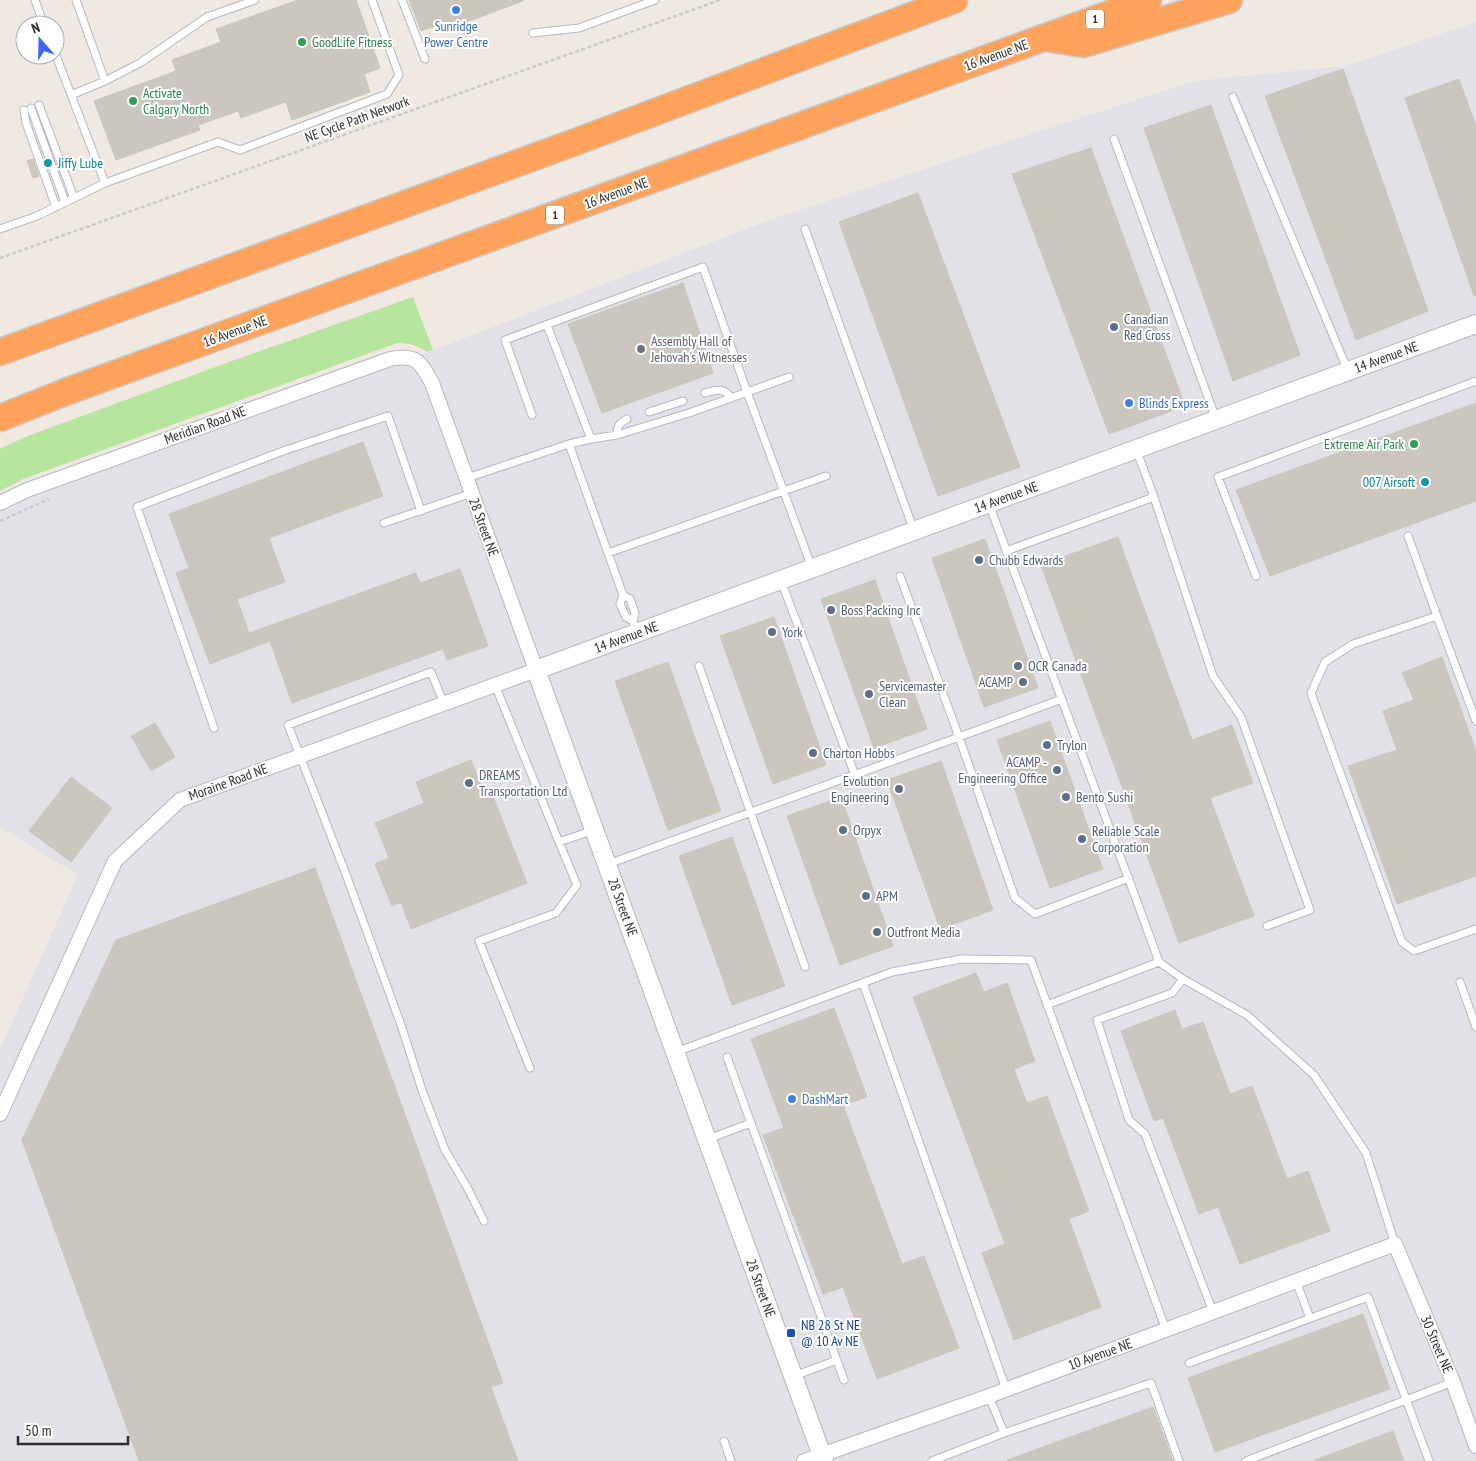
<svg xmlns="http://www.w3.org/2000/svg" width="1476" height="1461" font-family="'PT Sans Narrow',sans-serif">
<rect width="100%" height="100%" fill="#efe9e1"/>
<path fill="#e3e1e8" d="M1476,22V1461H0V1049L78,875L0,827V503L27,490L413,358L772,219L1194,81L1346,66Z"/>
<path fill="#b6e59e" d="M413,297L433,350L427,352C417,345 409,343 397,343L23,479L0,491V449L25,437L229,362Z"/>
<path fill="#cbc7bf" stroke="#cbc5ba" d="M298,0H356L380,68L364,74L370,92L292,120L286,102L241,118L238,111L198,125L200,130L116,160L94,101L176,71L172,60L221,42L216,29Z
M409,0H523V1L451,28L449,21L421,31Z
M1343,69L1428,311L1356,340L1265,96Z
M1459,79L1476,126V295L1474,296L1405,98Z
M1211,105L1300,355L1233,381L1144,128Z
M1091,148L1185,406L1109,434L1012,174Z
M33,159L39,176L33,178L27,161Z
M918,193L1020,467L938,496L839,222Z
M683,283L713,373L602,413L568,324Z
M1476,403V501L1270,576L1236,490Z
M363,442L383,496L269,538L285,582L237,599L249,633L416,573L420,583L460,569L488,646L447,660L443,649L292,703L270,641L210,664L176,573L189,568L169,514Z
M1118,537L1192,740L1232,725L1253,783L1210,798L1254,916L1179,943L1041,565Z
M985,539L1038,688L984,707L932,558Z
M875,580L927,729L874,748L821,599Z
M774,617L826,765L773,784L720,636Z
M1442,657L1476,751V876L1397,904L1348,766L1397,750L1383,711L1414,700L1402,673Z
M668,662L721,811L668,830L615,681Z
M1050,721L1103,869L1050,888L997,740Z
M155,723L175,757L151,771L131,736Z
M471,760L483,792L490,789L527,883L411,929L401,902L392,906L375,864L389,858L375,823L424,803L416,782Z
M941,761L993,910L940,929L887,780Z
M71,777L112,808L71,862L29,831Z
M841,797L893,946L840,965L787,816Z
M732,837L785,986L732,1005L679,856Z
M315,868L503,1383L491,1387L518,1461H139L22,1140L116,940Z
M976,973L984,992L1007,983L1035,1061L1014,1069L1027,1103L1047,1096L1089,1211L1069,1219L1101,1307L1014,1340L982,1253L1005,1244L913,997Z
M834,1008L867,1097L843,1105L902,1264L924,1256L959,1348L877,1379L843,1287L823,1294L763,1135L784,1128L751,1039Z
M1175,1010L1182,1029L1203,1022L1230,1094L1252,1086L1287,1179L1308,1171L1330,1231L1240,1264L1218,1207L1199,1214L1163,1118L1154,1121L1121,1031Z
M1363,1314L1390,1389L1215,1452L1188,1378Z
M1153,1407L1173,1461H1008L1007,1460Z
M1393,1431L1404,1461H1315V1460Z"/>
<g fill="none" stroke-linecap="round" stroke-linejoin="round">
<defs>
<path id="service" d="M35,0L44,25
M76,0L105,81
M402,0L425,59
M533,33L579,28L655,0
M55,53L105,183
M71,95L105,81L140,63L207,17L255,0
M1233,97L1348,371
M39,105L74,198
M31,108L65,202
M24,110L26,123L56,207
M1114,139L1216,419
M0,229L37,216L105,183L218,142L240,150L387,94L399,75L372,0
M805,229L914,531
M547,325L591,439
M705,393C716,390 724,387 731,398
M649,412L683,401
M532,415L505,340L703,267L747,392L812,568
M617,435C617,426 619,423 627,419
M569,444L623,595L620,604L626,617L633,621L637,632
M1136,449L1154,497
M467,478L569,444L591,439L617,435L689,413L789,377
M989,504L1142,915L1159,962
M384,523L472,493
M1408,536L1437,616
M1006,551L1154,497L1213,676L1241,717L1310,910L1267,926
M608,553L826,476
M900,576L959,737L1062,699
M1256,576L1218,477L1476,381
M781,581L855,775
M623,595L630,599L635,613L633,621
M699,666L805,967
M495,685L559,842L594,830
M444,704L431,672L288,725L347,877L401,1025L423,1093L445,1150L467,1187L484,1221
M1476,721L1437,616L1353,644L1325,662L1311,693L1402,942L1414,951L1476,929
M214,728L137,507L283,451L388,416L421,511
M608,864L959,737L1015,898L1035,914L1129,878
M1183,979L1172,993L1097,1020L1129,1120L1145,1134L1213,1312
M1460,982L1476,1027
M863,983L1006,1389
M1047,1005L1159,962L1183,979L1247,1015L1314,1075L1366,1153L1395,1244
M676,1052L892,972L961,959L1031,960L1166,1330
M727,1057L844,1380
M530,1068L479,941L556,913L577,885L559,842
M708,1139L751,1123
M1296,1281L1310,1318
M1189,1363L1368,1297L1429,1461
M794,1376L837,1360
M989,1396L1004,1433L1151,1383L1179,1461
M724,1441L731,1461
M932,1461L1004,1433
M1246,1461L1453,1382"/>
<path id="minor" d="M0,503L27,490L390,359C416,354 420,361 432,383L536,670L180,800L115,861L0,1114
M804,1461L989,1396L1395,1244L1453,1382L1476,1446"/>
<path id="tertiary" d="M824,1461L536,670L1476,324"/>
<path id="motorway" d="M1046,38L1083,44L1229,0
M0,352L578,141L954,0
M0,418L68,391L1148,0"/>
</defs>
<use href="#service" stroke="#b4b7c1" stroke-width="9"/>
<use href="#minor" stroke="#b4b7c1" stroke-width="16"/>
<use href="#tertiary" stroke="#b4b7c1" stroke-width="20"/>
<use href="#motorway" stroke="#c9c9c9" stroke-width="29"/>
<path stroke="#c9c9c9" stroke-width="2.5" stroke-dasharray="4 2.5" stroke-linecap="butt" d="M0,258L720,0
M0,521L49,499"/>
<use href="#service" stroke="#fff" stroke-width="7"/>
<use href="#minor" stroke="#fff" stroke-width="14"/>
<use href="#tertiary" stroke="#fff" stroke-width="18"/>
<use href="#motorway" stroke="#ffa35c" stroke-width="26"/>
</g>
<g fill="#3f7fe0" stroke="#fff" stroke-width="2">
<circle cx="456" cy="10" r="5"/>
<circle cx="1129" cy="403" r="5"/>
<circle cx="792" cy="1099" r="5"/>
</g>
<g fill="#2e9e5b" stroke="#fff" stroke-width="2">
<circle cx="302" cy="42" r="5"/>
<circle cx="133" cy="101" r="5"/>
<circle cx="1414" cy="444" r="5"/>
</g>
<g fill="#0f9aa8" stroke="#fff" stroke-width="2">
<circle cx="48" cy="163" r="5"/>
<circle cx="1425" cy="482" r="5"/>
</g>
<g fill="#5c6f8a" stroke="#fff" stroke-width="2">
<circle cx="1114" cy="327" r="5"/>
<circle cx="979" cy="560" r="5"/>
<circle cx="831" cy="610" r="5"/>
<circle cx="772" cy="632" r="5"/>
<circle cx="1018" cy="666" r="5"/>
<circle cx="1023" cy="682" r="5"/>
<circle cx="869" cy="694" r="5"/>
<circle cx="1047" cy="745" r="5"/>
<circle cx="813" cy="753" r="5"/>
<circle cx="1057" cy="770" r="5"/>
<circle cx="469" cy="783" r="5"/>
<circle cx="899" cy="789" r="5"/>
<circle cx="1066" cy="797" r="5"/>
<circle cx="843" cy="830" r="5"/>
<circle cx="1082" cy="839" r="5"/>
<circle cx="866" cy="896" r="5"/>
<circle cx="877" cy="932" r="5"/>
</g>
<circle fill="#6b7280" stroke="#fff" stroke-width="2" cx="641" cy="349" r="5"/>
<rect fill="#1a4fb4" stroke="#fff" stroke-width="2" x="786" y="1328" width="10" height="10" rx="2.5"/>
<g text-anchor="middle" stroke-width="4" stroke-linejoin="round" paint-order="stroke">
<g fill="#fff" stroke="#6d6d6d" stroke-width="1">
<rect x="1086" y="9.5" width="18" height="19" rx="4"/>
<rect x="546" y="205.5" width="18" height="19" rx="4"/>
</g>
<g font-size="12" font-weight="bold" fill="#2e2e2e">
<text x="1095" y="23">1</text>
<text x="555" y="219">1</text>
</g>
<g font-size="14" fill="#366cbe" stroke="#fff" text-anchor="start">
<text x="456" y="31" text-anchor="middle">Sunridge<tspan x="456" dy="16">Power Centre</tspan></text>
<text x="1139" y="408">Blinds Express</text>
<text x="802" y="1104">DashMart</text>
</g>
<g font-size="14" fill="#27864d" stroke="#fff" text-anchor="start">
<text x="312" y="47">GoodLife Fitness</text>
<text x="143" y="98">Activate<tspan x="143" dy="16">Calgary North</tspan></text>
<text x="1404" y="449" text-anchor="end">Extreme Air Park</text>
</g>
<g font-size="14" fill="#2e2e2e" stroke="#fff">
<text transform="translate(996 55) rotate(-20)" y="5">16 Avenue NE</text>
<text transform="translate(357 119) rotate(-20)" y="5">NE Cycle Path Network</text>
<text transform="translate(616 193) rotate(-20)" y="5">16 Avenue NE</text>
<text transform="translate(235 331) rotate(-20)" y="5">16 Avenue NE</text>
<text transform="translate(1386 357) rotate(-20)" y="5">14 Avenue NE</text>
<text transform="translate(205 425) rotate(-20)" y="5">Meridian Road NE</text>
<text transform="translate(1006 497) rotate(-20)" y="5">14 Avenue NE</text>
<text transform="translate(484 527) rotate(70)" y="5">28 Street NE</text>
<text transform="translate(626 637) rotate(-20)" y="5">14 Avenue NE</text>
<text transform="translate(228 782) rotate(-20)" y="5">Moraine Road NE</text>
<text transform="translate(623 907) rotate(70)" y="5">28 Street NE</text>
<text transform="translate(761 1288) rotate(70)" y="5">28 Street NE</text>
<text transform="translate(1437 1344) rotate(67)" y="5">30 Street NE</text>
<text transform="translate(1100 1354) rotate(-20)" y="5">10 Avenue NE</text>
</g>
<g font-size="14" fill="#0d838f" stroke="#fff" text-anchor="start">
<text x="58" y="168">Jiffy Lube</text>
<text x="1415" y="487" text-anchor="end">007 Airsoft</text>
</g>
<g font-size="14" fill="#4e5e75" stroke="#fff" text-anchor="start">
<text x="1124" y="324">Canadian<tspan x="1124" dy="16">Red Cross</tspan></text>
<text x="989" y="565">Chubb Edwards</text>
<text x="841" y="615">Boss Packing Inc</text>
<text x="782" y="637">York</text>
<text x="1028" y="671">OCR Canada</text>
<text x="1013" y="687" text-anchor="end">ACAMP</text>
<text x="879" y="691">Servicemaster<tspan x="879" dy="16">Clean</tspan></text>
<text x="1057" y="750">Trylon</text>
<text x="823" y="758">Charton Hobbs</text>
<text x="1047" y="767" text-anchor="end">ACAMP -<tspan x="1047" dy="16">Engineering Office</tspan></text>
<text x="479" y="780">DREAMS<tspan x="479" dy="16">Transportation Ltd</tspan></text>
<text x="889" y="786" text-anchor="end">Evolution<tspan x="889" dy="16">Engineering</tspan></text>
<text x="1076" y="802">Bento Sushi</text>
<text x="853" y="835">Orpyx</text>
<text x="1092" y="836">Reliable Scale<tspan x="1092" dy="16">Corporation</tspan></text>
<text x="876" y="901">APM</text>
<text x="887" y="937">Outfront Media</text>
</g>
<g font-size="14" fill="#5b616d" stroke="#fff" text-anchor="start">
<text x="651" y="346">Assembly Hall of<tspan x="651" dy="16">Jehovah's Witnesses</tspan></text>
</g>
<g font-size="14" fill="#164399" stroke="#fff" text-anchor="start">
<text x="801" y="1330">NB 28 St NE<tspan x="801" dy="16">@ 10 Av NE</tspan></text>
</g>
</g>
<g transform="translate(40 40) rotate(340)"><circle r="24" fill="#ffffff" stroke="#ababab"/>
<path d="M0-4L9 19L0 12L-9 19Z" fill="#4264fb"/>
<text y="-8" font-size="14" font-weight="bold" text-anchor="middle" fill="#2e2e2e">N</text>
</g>
<path d="M18 1436v8h110v-8" fill="none" stroke="#2e2e2e" stroke-width="2.5"/>
<text x="25" y="1436" font-size="15" fill="#2e2e2e" stroke="#ffffff" stroke-width="4" paint-order="stroke">50 m</text>
</svg>
